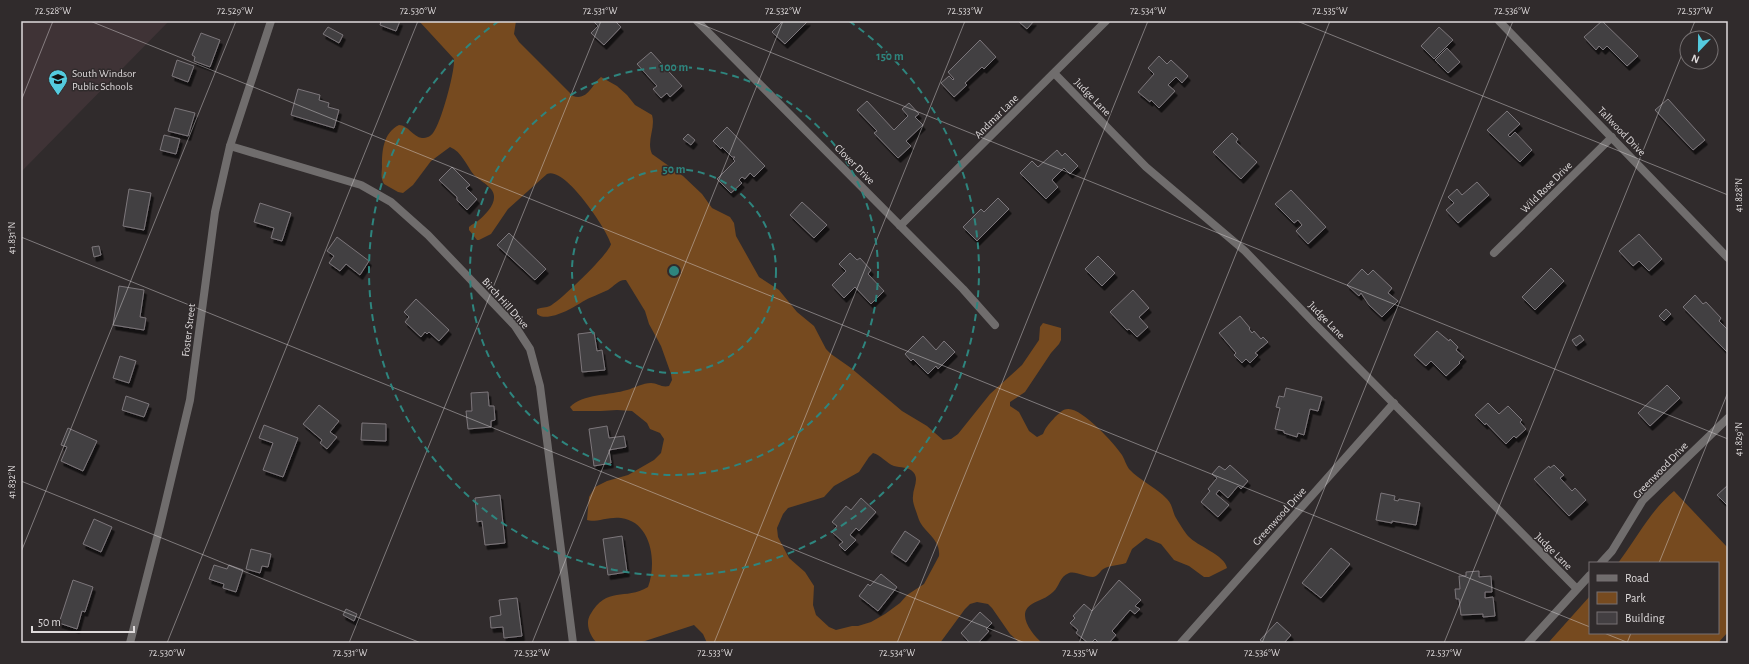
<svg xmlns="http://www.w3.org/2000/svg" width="1749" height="664" font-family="'Alegreya Sans',sans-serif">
<defs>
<filter id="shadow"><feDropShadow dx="2.5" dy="4.5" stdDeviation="0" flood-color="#0009"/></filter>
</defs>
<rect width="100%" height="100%" fill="#302b2c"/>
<path fill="#3f3336" d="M21,21H169L21,172Z"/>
<path fill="#764a1f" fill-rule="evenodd" d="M419,21H516L514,34L519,42L573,96C588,101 592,84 601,77L617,86L627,95L635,105L652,115C656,128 646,141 652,154L683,176L702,194L712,208L730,217L734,223L736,236L759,277L779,290L797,312L814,326L826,349L831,354L851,368L902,411L927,426L943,440L951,439L958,434L990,394L1022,365L1039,340L1040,327L1043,323L1061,328V340L1059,344L1051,353L1025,392L1010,402V406L1019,412L1029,431L1037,437L1043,434C1046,426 1050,423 1055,417C1059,414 1062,409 1068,409C1082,408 1115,444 1122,455C1125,460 1126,465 1129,469C1140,481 1156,487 1167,499C1173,505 1172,511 1176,518C1179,523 1184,531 1188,536C1197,546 1225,555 1227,568L1209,577H1204L1189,566L1174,560L1161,544L1146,538L1132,549L1126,563C1120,565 1112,565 1105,568C1100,570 1099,576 1093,577C1085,577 1076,571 1069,573C1059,577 1060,586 1053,592C1047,598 1039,600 1032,604C1015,614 1033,635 1042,643H1020L1010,634L992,608L988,604L977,602L970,604L965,609L940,643H707L703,634L694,625L642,642L597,643C590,636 585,624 590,615C607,585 625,601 648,587C657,563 652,522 621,518C610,516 594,523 587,520L589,497L595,487L607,481L628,475L654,460L661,453L664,439L660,433L650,429L647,423L632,411L617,410L601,411H573L570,407C582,394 611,395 627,390C634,388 643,383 651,383C657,383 662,388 669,386L672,380L671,374L661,346L649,324L645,311L626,280C619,279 614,286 608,290C600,294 590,297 582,302C573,308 547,323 537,314V309C542,307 546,308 550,306C560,301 609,254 611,244C607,229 564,165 547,174L508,209L491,234L479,240H477L469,230V227C472,224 476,223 479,220C487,213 500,200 491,189C486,183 479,180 474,175C466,165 462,152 450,147L431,161L413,185L403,193L398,192L384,184C380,177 382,173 382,166C382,151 383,133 399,125C408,125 413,137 422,138C427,138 431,136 433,133C441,123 455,72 454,59ZM873,453C881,455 886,463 894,466C900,468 909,466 914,473C919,480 913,488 913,496C912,503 916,510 918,517C922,532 941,538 939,556L924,584L907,595L900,603L885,614L871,622L858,626H852L836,630L829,627L816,615L813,605L814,586L805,572L789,558L778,537L777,528L783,514L788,508L824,497L834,486L859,472L869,457Z
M1674,491L1728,548V632L1718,643H1548L1590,596V633H1718V563H1618C1637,538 1650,511 1674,491Z"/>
<path fill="#433f42" stroke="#7c777b" filter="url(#shadow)" d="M381,21H400L396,31L380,25Z
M593,21H615L621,27L604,45L591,33L598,26Z
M783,21H808L785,44L772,32Z
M1018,21H1034L1027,29Z
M1602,21L1638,56L1627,66L1607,46L1603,50L1599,46L1596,50L1584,37Z
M328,27L343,35L339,43L323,34Z
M1439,27L1453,40L1434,59L1421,46Z
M201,33L220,40L210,67L194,61L195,57L192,55Z
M980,40L996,57L984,69L982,67L965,83L967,85L954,97L941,83L949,76L953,80L954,79L948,72Z
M1447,48L1460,62L1448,73L1435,60Z
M651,52L682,86L670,97L667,93L661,98L653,89L657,86L637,64Z
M1159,56L1167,64L1171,60L1188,76L1182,83L1176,77L1168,85L1175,91L1159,108L1151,100L1150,102L1138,92L1154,74L1148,68Z
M177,60L194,66L188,82L172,76Z
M298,89L320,95L319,100L329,103L328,107L339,110L334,128L291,115Z
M1668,99L1705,140L1693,150L1655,110Z
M867,101L894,130L908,116L902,109L909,103L919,114L915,117L923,125L906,141L911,146L898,158L874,133L877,131L857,110Z
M175,108L195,113L188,136L168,131Z
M1507,111L1520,124L1508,135L1510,137L1515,132L1532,150L1520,162L1487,130Z
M727,127L765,166L754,177L750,173L745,179L742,177L739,180L742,183L731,193L717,179L735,161L733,159L735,157H732L722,147L721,149L713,141Z
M1232,133L1238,139L1236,142L1257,162L1241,179L1213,152Z
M688,134L695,140L691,145L683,139Z
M164,135L180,139L176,154L160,150Z
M1057,150L1062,156L1065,153L1078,166L1070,174L1064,168L1052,180L1058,187L1046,199L1020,173L1032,161L1038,167Z
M452,167L470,185L466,188L477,199L467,210L457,200V197L439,180Z
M1477,182L1489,195L1458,223L1446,210L1454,203L1448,197L1457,189L1462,195Z
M129,189L151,193L144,230L123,226Z
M1291,190L1326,227L1308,244L1296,231L1302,225L1298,220L1294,223L1275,204Z
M998,198L1009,209L977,241L963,227L981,209L984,212Z
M802,202L827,225L814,238L790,215Z
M260,203L291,213L282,241L271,238L274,228L254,222Z
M509,233L546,269L535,280L497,245Z
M1639,234L1662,259L1649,271L1639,261L1633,266L1619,251Z
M337,237L369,261L360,275L346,264L340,271L329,263L334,256L327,251Z
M99,246L101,255L94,257L92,247Z
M850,253L857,260L860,258L871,270L868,274L884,291L871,304L855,287L844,298L832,285L846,271L839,264Z
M1098,256L1115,273L1102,286L1085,269Z
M1551,268L1564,281L1535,310L1522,297Z
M1362,269L1368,275L1373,270L1392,288L1388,293L1398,301L1382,317L1369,305L1361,293L1359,296L1347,285Z
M119,286L144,290L140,317L146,318L144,330L113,325Z
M1133,290L1149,308L1139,317L1148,327L1137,337L1129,329L1127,330L1110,312Z
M1695,295L1703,304L1706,302L1721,318L1719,321L1728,330L1727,352L1683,307Z
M416,299L449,330L439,341L429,332L427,334L425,332L421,337L405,322L409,317L404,312Z
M1666,309L1671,314L1664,321L1659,316Z
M1240,316L1250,328L1249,329L1252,333L1254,331L1261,339L1263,337L1268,342L1255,353L1258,355L1250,363L1246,359L1242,363L1234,355L1236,353L1219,333Z
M1437,331L1449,341L1450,339L1458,347L1456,350L1464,357L1459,362L1460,363L1446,376L1431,361L1426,366L1414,355Z
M594,332L597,351L602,350L605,370L582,372L578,334Z
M1580,335L1584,340L1576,346L1572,340Z
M923,336L936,350L944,341L955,352L938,369L936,366L928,374L913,359L911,361L905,354Z
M120,356L136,361L129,383L113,378Z
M1667,385L1680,398L1650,426L1638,413Z
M1286,388L1322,397L1318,411L1310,409L1304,435L1298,433L1297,437L1284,433V431L1275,429L1280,408L1276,407L1279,396L1284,397Z
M488,392L489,406H494L495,420L491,421V427L468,429L466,411H472L471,393Z
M126,396L149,404L144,417L122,410Z
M1488,403L1499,414L1508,406L1522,420L1520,422L1526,429L1516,438L1514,436L1506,444L1486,423L1485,425L1475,415Z
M319,405L339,421L330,432L337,437L327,449L320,443L322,440L303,424Z
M362,423L386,424V441L361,440Z
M264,425L298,438L283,477L263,470L273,443L259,438Z
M607,426L609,438L624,436L626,447L609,450L611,463L594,466L589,429Z
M68,428L97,441L83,471L61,461L67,447L61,445Z
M1230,465L1248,481L1241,489L1238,486L1228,498L1219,490L1216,494L1229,505L1218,517L1201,502L1210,491L1208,489L1217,478L1212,474L1219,466L1225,470Z
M1554,465L1564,475L1560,478L1572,491L1575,488L1586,500L1569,516L1534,479L1549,466L1550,468Z
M1728,485V506L1717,495Z
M1381,493L1395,496L1394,500L1398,501L1399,499L1420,503L1416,525L1392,521V523L1376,520Z
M500,495L505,543L485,545L482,521L477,522L475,498Z
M861,498L876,512L859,531L856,528L850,535L856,540L845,551L839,545L843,542L832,532L837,526L832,522L846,506L851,510Z
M94,519L112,527L101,552L83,544Z
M905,531L920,541L906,562L891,552Z
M622,536L627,572L608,575L603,539Z
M1331,548L1350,564L1321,598L1302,583Z
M251,549L271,554L268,567L262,566L260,573L246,569Z
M214,565L227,569L229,565L243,570L236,592L223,588L224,584L209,579Z
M1479,571V577L1491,576L1492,592H1485V598L1493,597L1495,616L1483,617V614L1461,615L1459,599H1456L1455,589H1460L1459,576H1466V572Z
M881,574L897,587L878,611L859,596L868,584L870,586Z
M73,580L93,587L85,612L82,611L77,629L59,623Z
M1119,580L1141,600L1135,606L1140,609L1135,614L1130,610L1112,631L1116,635L1109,643H1099L1095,639L1091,643H1088L1076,633L1078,630L1070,623L1075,618L1073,616L1084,604L1092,611Z
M517,598L522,636L504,638L503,627L491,628L490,617L501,615L499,600Z
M346,609L357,614L354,621L343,615Z
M980,612L992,623L986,629L989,631L978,643H970L961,633Z
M1277,622L1291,635L1284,643H1264L1260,640Z"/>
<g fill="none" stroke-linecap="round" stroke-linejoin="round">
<path stroke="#706d6d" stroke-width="8" d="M697,21L963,289L995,325
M1499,21L1728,258
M1054,73L1146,167L1245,251L1316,325L1577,589
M230,146L361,185L391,202L428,235L515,326L530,349L540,386L573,643
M900,226L1106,21
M1494,253L1612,137
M1601,563L1612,551L1643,500L1728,418
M1181,643L1394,403
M1528,643L1590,575"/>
<path stroke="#706d6d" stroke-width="8" d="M130,643L160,526L190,400L215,212L230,146L271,21"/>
</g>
<path fill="none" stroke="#dedadb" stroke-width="1" stroke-opacity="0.45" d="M90,21L1590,627M693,21L1728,439M1297,21L1728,195M1688,38L1695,21M21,101L53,21M21,237L1025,643M21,481L421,643M21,552L236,21M1659,563L1728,392M1604,633L1629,643M167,643L418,21M349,643L601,21M532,643L783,21M714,643L965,21M897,643L1148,21M1079,643L1330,21M1262,643L1513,21M1444,643L1687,42M1627,643L1631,633"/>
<g fill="none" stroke="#2e857e" stroke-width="2" stroke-dasharray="7 5">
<circle cx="674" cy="271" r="102"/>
<circle cx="674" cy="271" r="204"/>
<path d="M849 21A305 305 0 1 1 499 21"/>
</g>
<defs>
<symbol id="school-pin" viewBox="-11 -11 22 30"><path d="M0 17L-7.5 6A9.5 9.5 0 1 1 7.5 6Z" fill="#54cade" stroke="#302b2c"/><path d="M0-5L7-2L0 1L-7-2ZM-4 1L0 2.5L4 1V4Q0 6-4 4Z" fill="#111"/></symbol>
</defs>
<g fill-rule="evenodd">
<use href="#school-pin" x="47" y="68" width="22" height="30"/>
</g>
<g text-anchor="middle" stroke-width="3" stroke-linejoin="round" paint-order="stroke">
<g font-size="11" fill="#dedadb" stroke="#302b2c" text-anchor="start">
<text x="72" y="77">South Windsor<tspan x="72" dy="13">Public Schools</tspan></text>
</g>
<g font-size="11" fill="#dedadb" stroke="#302b2c">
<text transform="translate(1093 97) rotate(46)" y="4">Judge Lane</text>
<text transform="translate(996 116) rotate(-45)" y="4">Andmar Lane</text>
<text transform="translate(1622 131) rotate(46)" y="4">Tallwood Drive</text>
<text transform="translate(855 164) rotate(45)" y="4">Clover Drive</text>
<text transform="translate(1546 187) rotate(-45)" y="4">Wild Rose Drive</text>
<text transform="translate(506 303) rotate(48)" y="4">Birch Hill Drive</text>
<text transform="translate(1327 320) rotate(46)" y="4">Judge Lane</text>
<text transform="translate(188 330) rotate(-83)" y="4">Foster Street</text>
<text transform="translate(1660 470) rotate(-46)" y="4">Greenwood Drive</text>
<text transform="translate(1279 516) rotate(-48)" y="4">Greenwood Drive</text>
<text transform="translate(1554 551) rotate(45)" y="4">Judge Lane</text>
</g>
</g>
<circle cx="674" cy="271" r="6" fill="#2e857e" stroke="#302b2c" stroke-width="2"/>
<g font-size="12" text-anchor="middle" font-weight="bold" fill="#2e857e" stroke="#302b2c" stroke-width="3" stroke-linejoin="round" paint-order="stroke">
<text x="890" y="60">150 m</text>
<text x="674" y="71">100 m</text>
<text x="674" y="173">50 m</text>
</g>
<rect width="1749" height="664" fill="none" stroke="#302b2c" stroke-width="44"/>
<rect x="1589" y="562" width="130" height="72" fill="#302b2c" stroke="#767172"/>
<rect x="1597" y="575" width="20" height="6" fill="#706d6d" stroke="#767172"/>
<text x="1625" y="582" font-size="12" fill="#dedadb">Road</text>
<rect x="1597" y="592" width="20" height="12" fill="#764a1f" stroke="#767172"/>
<text x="1625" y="602" font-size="12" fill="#dedadb">Park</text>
<rect x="1597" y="612" width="20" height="12" fill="#433f42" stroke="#767172"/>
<text x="1625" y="622" font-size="12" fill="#dedadb">Building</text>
<g transform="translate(1699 50) rotate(202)"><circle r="19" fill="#302b2c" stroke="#767172"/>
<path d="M0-3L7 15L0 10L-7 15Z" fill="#54cade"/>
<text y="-6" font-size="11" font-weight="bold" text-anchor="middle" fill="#dedadb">N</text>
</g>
<path d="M32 626v6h102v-6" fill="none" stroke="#dedadb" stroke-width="2"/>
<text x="38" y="626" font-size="12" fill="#dedadb" stroke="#302b2c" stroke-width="3" paint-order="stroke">50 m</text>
<rect x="22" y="22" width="1705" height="620" fill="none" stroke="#dedadb" stroke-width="1.5"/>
<g font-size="10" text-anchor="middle" fill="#dedadb">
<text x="53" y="14">72.528°W</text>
<text x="235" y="14">72.529°W</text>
<text x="418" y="14">72.530°W</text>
<text x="600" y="14">72.531°W</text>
<text x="783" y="14">72.532°W</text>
<text x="965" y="14">72.533°W</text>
<text x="1148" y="14">72.534°W</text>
<text x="1330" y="14">72.535°W</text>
<text x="1512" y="14">72.536°W</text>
<text x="1695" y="14">72.537°W</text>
<text transform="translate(1738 195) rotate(-90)" y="4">41.828°N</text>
<text transform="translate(11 238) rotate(-90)" y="4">41.831°N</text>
<text transform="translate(1738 439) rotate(-90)" y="4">41.829°N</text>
<text transform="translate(11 482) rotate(-90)" y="4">41.832°N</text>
<text x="167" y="656">72.530°W</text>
<text x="350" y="656">72.531°W</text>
<text x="532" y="656">72.532°W</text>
<text x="715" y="656">72.533°W</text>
<text x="897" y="656">72.534°W</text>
<text x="1080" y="656">72.535°W</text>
<text x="1262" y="656">72.536°W</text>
<text x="1444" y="656">72.537°W</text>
</g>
</svg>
